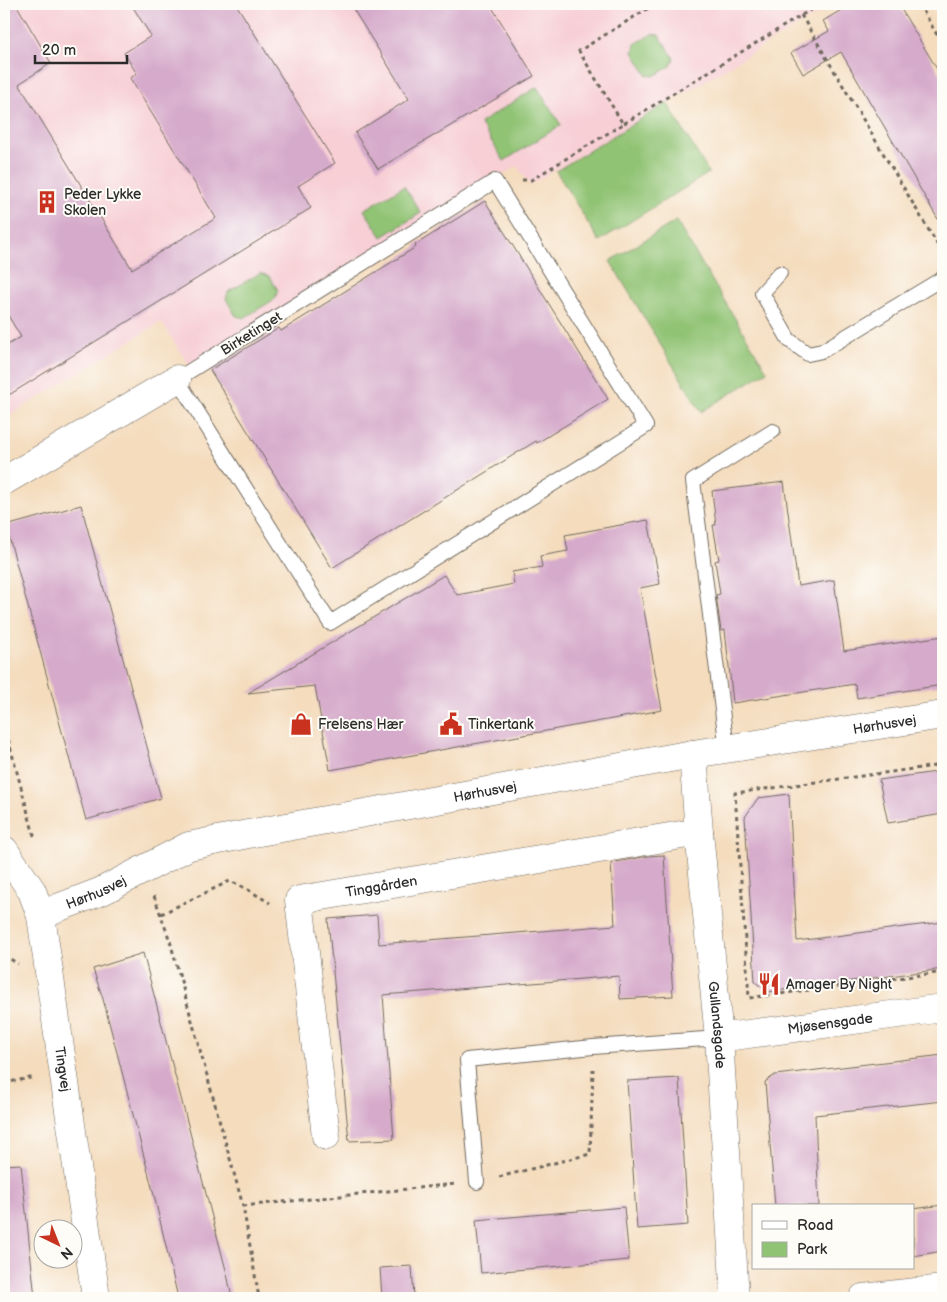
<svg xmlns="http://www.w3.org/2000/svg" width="947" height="1302" font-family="'Balsamiq Sans',sans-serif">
<rect width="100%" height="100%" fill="#fdfcf7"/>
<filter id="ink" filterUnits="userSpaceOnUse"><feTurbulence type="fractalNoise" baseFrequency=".02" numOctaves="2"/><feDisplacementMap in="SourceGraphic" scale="10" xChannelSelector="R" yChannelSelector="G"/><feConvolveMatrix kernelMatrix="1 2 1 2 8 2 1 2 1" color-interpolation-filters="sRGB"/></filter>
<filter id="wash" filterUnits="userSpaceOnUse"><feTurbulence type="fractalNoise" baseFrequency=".0096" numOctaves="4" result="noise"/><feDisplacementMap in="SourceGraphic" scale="20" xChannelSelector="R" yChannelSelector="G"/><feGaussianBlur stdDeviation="1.12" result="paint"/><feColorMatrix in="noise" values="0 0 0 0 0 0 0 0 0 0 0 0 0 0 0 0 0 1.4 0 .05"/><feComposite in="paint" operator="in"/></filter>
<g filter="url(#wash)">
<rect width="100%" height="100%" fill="#f4dcbd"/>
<path fill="#f7cfd5" d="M4,4H834L530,185L517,166L189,365L161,322L4,419Z"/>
<path fill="#90c373" stroke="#5e774f" d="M652,34L659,35L674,58L671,66L654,76L647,75L633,52L635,44Z
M537,87L561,125L504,161L480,123Z
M667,103L709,173L599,241L556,171Z
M404,186L421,213L382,237L364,210Z
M676,221L767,371L701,412L610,261Z
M260,273L269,276L278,290L275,299L244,318L236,316L226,299L228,292Z"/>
<g id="blocks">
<path fill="#d6aacb" d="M4,4H16L51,63L19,84L132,269L216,218L130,78L137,74L124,53L151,36L131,4H236L335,163L298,186L311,208L4,398V347L21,337L4,309Z
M350,4H490L534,76L378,169L355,133L409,99Z
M851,4H898L943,79V228L841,52L803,74L791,53L829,31L823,21Z
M485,201L608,399L537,443L536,441L332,568L210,370L279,328L281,331L416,247L415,245Z
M784,482L798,586L834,580L844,651L943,636V685L857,698L855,684L733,703L725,630L721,631L716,595L720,594L715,561L719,560L713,525H716L712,491Z
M81,505L161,798L86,820L6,526Z
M648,520L660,584L640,588L662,710L330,770L315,686L248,693L444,575L457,595L514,584L512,572L542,567L540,556L568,551L565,535Z
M943,771V814L888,823L879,780Z
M789,794L797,941L943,922V969L768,992L755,982L745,817L758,798Z
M664,855L673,996L620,999L619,976L383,995L394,1139L349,1141L328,919L377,915L379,944L615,925L611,863L648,856Z
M143,953L227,1274L232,1298H178L155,1199L103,999L93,969Z
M943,1055V1101L815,1115L819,1206H775L765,1082L775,1075Z
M679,1078L688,1225L637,1229L627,1081Z
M21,1164L35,1298H4V1165Z
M943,1205V1251L913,1256V1209Z
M624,1207L629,1260L481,1273L476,1220Z
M412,1266L414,1298H382L380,1268Z"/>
</g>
</g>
<g filter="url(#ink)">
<use href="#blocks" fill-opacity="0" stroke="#71695e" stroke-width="1"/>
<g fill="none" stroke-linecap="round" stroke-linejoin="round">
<defs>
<path id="service" d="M495,181L646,426L330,623L177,379Z
M780,273L762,293L789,340L808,354L822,351L943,278
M727,749L693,481L773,431
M477,1182L467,1060L593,1047L719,1038"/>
<g id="minor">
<path d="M4,481L177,379"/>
<path id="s1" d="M693,754L699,832L719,1038L735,1298"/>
<path id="s2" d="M4,850L32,891L41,916L96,1298"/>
<path id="s3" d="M41,916L60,907L102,891L189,846L248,834L693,754L943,715"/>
<path id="s4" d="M719,1038L943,1008"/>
<path id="s5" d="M326,1136L299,900L699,832"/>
<path d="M863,1298L943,1289"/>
</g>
</defs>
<use href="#service" stroke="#71695e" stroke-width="16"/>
<use href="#minor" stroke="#71695e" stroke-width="29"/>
<path stroke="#71695e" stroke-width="3" stroke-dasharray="4 4" stroke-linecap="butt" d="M655,4L579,51L623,124L820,4
M919,4L943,45
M801,15L943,254
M522,180H531L623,124
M4,724L35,839
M943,765L735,793L749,998L943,972
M154,896L170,941L243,1206L259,1298
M161,914L230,881L245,888L270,903
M4,955L18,964
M4,1083L35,1077
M499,1177L590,1154L593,1069
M243,1206L456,1184"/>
<use href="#service" stroke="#fff" stroke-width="14"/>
<use href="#minor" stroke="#fff" stroke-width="28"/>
</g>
</g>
<defs>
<symbol id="building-bare" viewBox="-9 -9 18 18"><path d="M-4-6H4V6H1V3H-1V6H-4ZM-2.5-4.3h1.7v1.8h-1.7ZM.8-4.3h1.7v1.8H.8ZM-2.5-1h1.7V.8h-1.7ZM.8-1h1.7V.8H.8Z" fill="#c8321e" stroke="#fdfcf7" stroke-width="2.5" paint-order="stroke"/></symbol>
<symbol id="shop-bare" viewBox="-9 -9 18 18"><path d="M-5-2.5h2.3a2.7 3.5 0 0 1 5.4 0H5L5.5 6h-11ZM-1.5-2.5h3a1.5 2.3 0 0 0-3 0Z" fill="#c8321e" stroke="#fdfcf7" stroke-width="2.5" paint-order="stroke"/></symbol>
<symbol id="civic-bare" viewBox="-9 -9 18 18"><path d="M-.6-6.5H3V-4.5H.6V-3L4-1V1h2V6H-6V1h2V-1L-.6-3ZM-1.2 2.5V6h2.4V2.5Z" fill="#c8321e" stroke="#fdfcf7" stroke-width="2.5" paint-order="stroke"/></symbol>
<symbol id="restaurant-bare" viewBox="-9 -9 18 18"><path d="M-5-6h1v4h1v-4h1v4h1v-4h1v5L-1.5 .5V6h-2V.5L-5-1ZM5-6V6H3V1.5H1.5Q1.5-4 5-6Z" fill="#c8321e" stroke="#fdfcf7" stroke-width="2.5" paint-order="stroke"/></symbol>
</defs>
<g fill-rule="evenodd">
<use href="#building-bare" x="31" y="186" width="32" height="32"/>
<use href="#shop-bare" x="285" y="708" width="32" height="32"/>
<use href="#civic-bare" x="435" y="708" width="32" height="32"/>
<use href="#restaurant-bare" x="753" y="968" width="32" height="32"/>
</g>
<g text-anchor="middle" stroke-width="4" stroke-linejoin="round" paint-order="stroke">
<g font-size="14" fill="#2b2b2b" stroke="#fdfcf7" text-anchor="start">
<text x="64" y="199">Peder Lykke<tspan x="64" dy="16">Skolen</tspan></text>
<text x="318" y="729">Frelsens Hær</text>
<text x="468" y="729">Tinkertank</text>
<text x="786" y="989">Amager By Night</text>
</g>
<g font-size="14" fill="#2b2b2b" stroke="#fdfcf7">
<text transform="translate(251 333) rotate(-32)" y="5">Birketinget</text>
<text dy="5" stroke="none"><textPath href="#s3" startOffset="870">Hørhusvej</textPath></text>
<text dy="5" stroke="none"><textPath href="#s3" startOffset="465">Hørhusvej</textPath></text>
<text dy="5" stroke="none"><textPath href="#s5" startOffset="321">Tinggården</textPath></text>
<text dy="5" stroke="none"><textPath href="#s3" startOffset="60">Hørhusvej</textPath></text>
<text dy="5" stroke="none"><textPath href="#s4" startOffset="112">Mjøsensgade</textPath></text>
<text dy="5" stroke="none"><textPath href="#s1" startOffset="272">Gullandsgade</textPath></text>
<text dy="5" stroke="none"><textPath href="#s2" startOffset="231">Tingvej</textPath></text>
</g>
</g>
<rect width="947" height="1302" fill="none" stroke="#fdfcf7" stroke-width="20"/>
<rect x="752" y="1204" width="162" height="65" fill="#fdfcf7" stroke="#a9a8a5"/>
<rect x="762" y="1221" width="25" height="8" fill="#ffffff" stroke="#a9a8a5"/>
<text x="797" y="1230" font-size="15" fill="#2b2b2b">Road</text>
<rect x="762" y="1242" width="25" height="15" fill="#90c373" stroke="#a9a8a5"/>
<text x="797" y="1254" font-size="15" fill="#2b2b2b">Park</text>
<g transform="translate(58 1244) rotate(137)"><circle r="24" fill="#fdfcf7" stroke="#a9a8a5"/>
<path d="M0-4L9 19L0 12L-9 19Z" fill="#c8321e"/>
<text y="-8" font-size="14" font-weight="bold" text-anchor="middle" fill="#2b2b2b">N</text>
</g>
<path d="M35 55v8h92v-8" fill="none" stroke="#2b2b2b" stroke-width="2.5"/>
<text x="42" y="55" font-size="15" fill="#2b2b2b" stroke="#fdfcf7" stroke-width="4" paint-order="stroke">20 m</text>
</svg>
